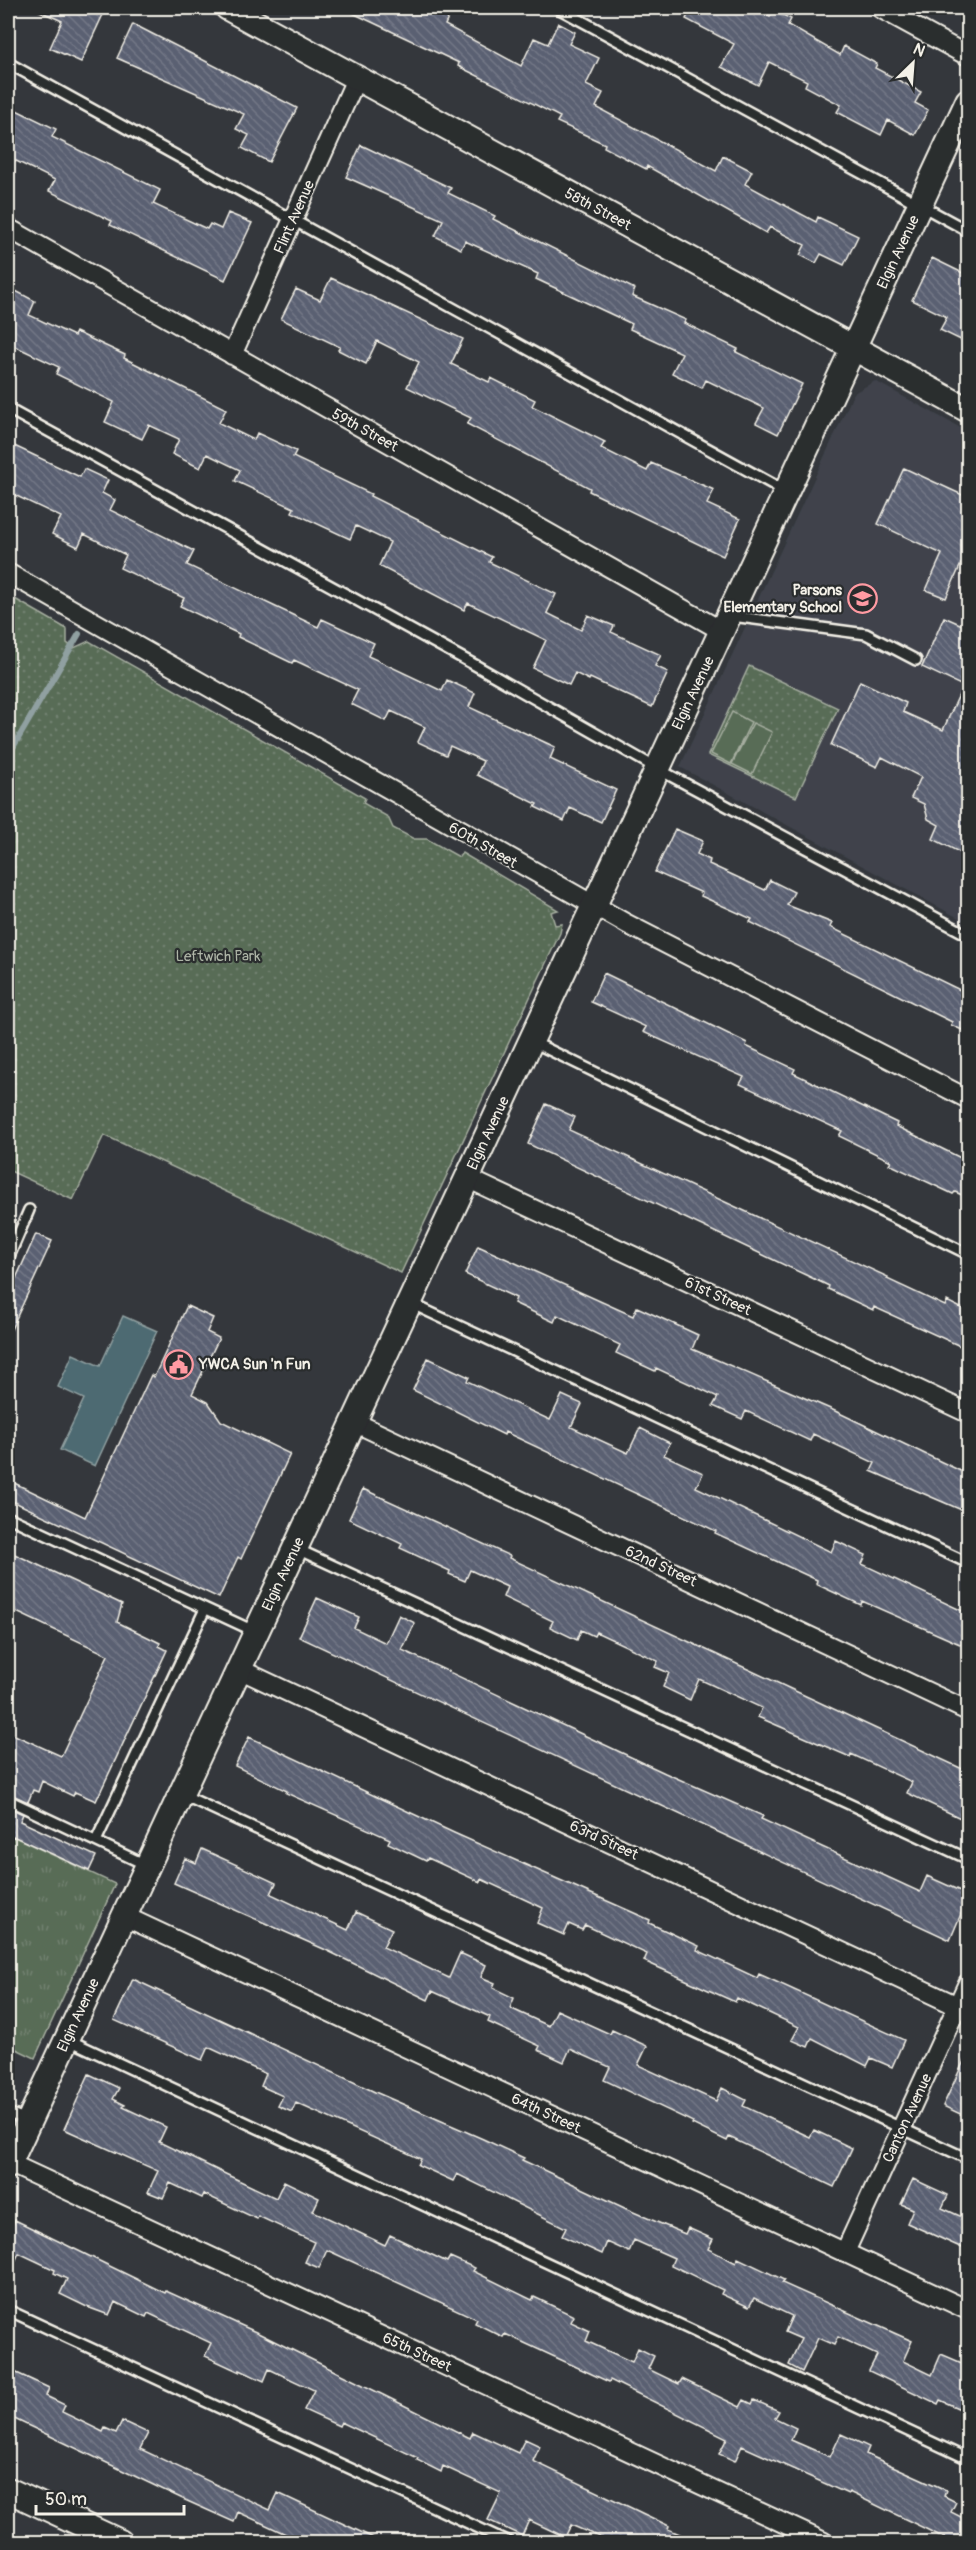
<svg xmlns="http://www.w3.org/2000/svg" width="976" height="2550" font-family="Pangolin,sans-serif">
<defs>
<pattern id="grass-tufts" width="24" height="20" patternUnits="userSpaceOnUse" patternTransform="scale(1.5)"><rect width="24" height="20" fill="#596c57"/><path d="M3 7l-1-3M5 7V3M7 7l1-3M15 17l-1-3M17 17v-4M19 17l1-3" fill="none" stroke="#71816f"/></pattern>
<pattern id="park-dots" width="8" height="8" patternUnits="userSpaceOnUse" patternTransform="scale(1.5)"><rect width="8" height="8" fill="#596c57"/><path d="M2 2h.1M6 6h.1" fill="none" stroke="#71816f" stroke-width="1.8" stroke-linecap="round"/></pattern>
<pattern id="building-back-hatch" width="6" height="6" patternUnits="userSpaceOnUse" patternTransform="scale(1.5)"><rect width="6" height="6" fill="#5a6072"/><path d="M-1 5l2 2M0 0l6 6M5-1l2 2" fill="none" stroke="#727786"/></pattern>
</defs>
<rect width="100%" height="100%" fill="#34373c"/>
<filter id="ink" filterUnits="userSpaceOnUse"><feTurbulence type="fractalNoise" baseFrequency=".0167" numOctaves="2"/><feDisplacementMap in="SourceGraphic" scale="12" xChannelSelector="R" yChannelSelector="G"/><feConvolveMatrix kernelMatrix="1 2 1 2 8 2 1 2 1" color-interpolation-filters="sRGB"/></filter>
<g filter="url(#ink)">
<path fill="#3f434c" d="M875,381L968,432V923L680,767L854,393Z"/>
<path fill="url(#grass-tufts)" stroke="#a6aea0" stroke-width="1.5" d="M8,1834L115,1884L35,2058L8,2045Z"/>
<path fill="url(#park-dots)" stroke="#a6aea0" stroke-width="1.5" d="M8,595L67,629V643L74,648L89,641L365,798L363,803L388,817L393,828L414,839H427L459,857L462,853L558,910L551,912L555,925L562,924L560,933L401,1273L104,1135L73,1200L8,1170Z
M749,666L838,708L796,797L708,755Z"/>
<path fill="#596c57" stroke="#a6aea0" stroke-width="1.5" d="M732,712L751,722L731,764L711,754Z
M753,723L772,732L752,774L732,764Z"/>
<path fill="#4d6a72" stroke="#90a0a1" stroke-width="1.5" d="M123,1316L157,1331L95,1466L60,1450L84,1399L58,1387L73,1354L100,1366Z"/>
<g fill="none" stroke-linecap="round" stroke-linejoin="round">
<path stroke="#90a0a1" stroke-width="6" d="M8,756L79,634"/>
</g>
<path fill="url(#building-back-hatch)" stroke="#f4f1e8" stroke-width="1.5" d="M33,8H106L81,62L50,48L62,21Z
M342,8H453L445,25L521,66L534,38L548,44L558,23L575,32L569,44L599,58L586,85L603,93L596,107L716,171L723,156L752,171L745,184L816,222L818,217L858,236L844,265L821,254L816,263L800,255L805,245L770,227L766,233L647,166L646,169L604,147L605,144L557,122L560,117L458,66L459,63Z
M692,8H753L770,16L773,10L791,19L788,25L840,55L844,46L877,64L875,68L921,92L915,103L928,110L915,135L888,120L881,135L837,112L841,105L805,86L807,81L769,62L758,85L721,67L734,44L686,19Z
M133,24L297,108L269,162L242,148L249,135L236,129L244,114L117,58Z
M8,106L56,129L52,137L160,190L153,204L207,229L210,224L221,229L228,213L252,223L225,280L110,225L112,221L49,191L55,180L8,157Z
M361,145L451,188L448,193L495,216L493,219L635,289L632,296L686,320L684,323L738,349L736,352L802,384L778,434L756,423L764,408L706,380L702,388L672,373L682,353L630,329L632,324L536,279L538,274L465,241L461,249L435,236L443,220L346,177Z
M932,258L969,276V344L940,330L947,317L912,300Z
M331,278L463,339L451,364L489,382L491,378L535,400L532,406L605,442L601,448L647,471L651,463L714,490L707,504L740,519L723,556L589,491L590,488L467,424L471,418L407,387L419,362L377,341L366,364L338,350L340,347L281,319L296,289L320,300Z
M8,287L35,301L29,315L74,336L76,332L125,355L124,358L226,409L219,423L254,440L257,433L296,451L293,457L371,494L370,496L492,557L489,562L556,594L547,613L581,630L588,615L614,626L611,632L661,655L655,666L668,672L652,707L590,678L589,680L575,673L569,685L533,668L546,640L468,603L464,610L379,566L390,542L356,526L350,539L292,512L294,508L235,481L240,470L207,454L200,468L172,454L179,439L149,425L142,439L105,422L114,402L56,374L59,367L8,343Z
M8,443L80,477L84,469L108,480L102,493L115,500L110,510L194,551L187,565L318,627L322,619L374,643L368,656L442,691L447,680L475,693L469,707L555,747L550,759L616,790L601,822L570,808L564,821L535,807L537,804L477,775L483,761L450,746L446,755L418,742L425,727L391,711L386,721L351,704L358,690L294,660L292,663L238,637L239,634L180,606L184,598L120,568L126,555L84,534L78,547L52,534L61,517L8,492Z
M904,468L969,498V567L961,564L946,598L926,590L942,554L878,524Z
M944,617L969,628V838L961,853L933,839L939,825L928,819L924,804L911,798L921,777L882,757L877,767L831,745L860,681L906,703L903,712L943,730L963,686L922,667Z
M675,829L703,841L697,854L710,860L709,864L765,890L770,880L794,892L787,905L832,923L830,927L966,993L969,987V1033L951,1025L952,1022L750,922L752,919L701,896L702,893L655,872Z
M604,973L747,1043L746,1046L795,1069L793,1073L897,1123L896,1126L969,1162V1198L955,1192L953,1194L889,1164L891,1161L839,1136L842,1131L740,1084L744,1077L643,1032L646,1027L591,1002Z
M546,1104L575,1117L569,1130L888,1277L887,1279L945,1306L947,1301L969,1312V1350L874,1307L873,1310L828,1289L829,1286L528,1144Z
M36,1234L52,1241L8,1336V1296Z
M478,1246L633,1316L637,1307L698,1335L692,1349L835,1411L969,1475V1503L964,1511L871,1471L875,1463L813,1434L810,1441L746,1411L742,1419L713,1406L718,1397L656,1368L655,1371L616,1353L620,1345L557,1315L554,1322L514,1303L516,1298L465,1274Z
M187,1306L213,1318L207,1332L219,1338L192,1394L208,1402L221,1421L290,1454L241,1559L238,1557L219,1598L8,1499V1480L85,1517L151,1375L154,1377Z
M428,1358L469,1377L467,1381L550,1420L562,1395L582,1404L571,1427L628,1453L640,1428L670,1443L664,1455L703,1473L696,1487L831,1552L836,1541L866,1555L862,1564L969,1614V1648L862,1601L861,1605L816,1584L817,1580L715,1533L716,1531L505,1432L504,1435L413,1390Z
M363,1489L510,1556L509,1558L969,1772V1822L907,1793L912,1782L851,1754L850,1757L758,1717L762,1708L699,1679L690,1700L663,1687L669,1673L655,1667L658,1661L596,1632L594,1636L581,1630L577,1640L550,1627L553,1621L503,1597L507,1587L470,1570L465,1581L449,1574L450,1571L400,1548L402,1544L349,1519Z
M8,1551L122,1604L117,1622L160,1643L159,1646L167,1650L96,1801L75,1792L73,1796L42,1781L38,1792L33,1790L28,1802L8,1793V1732L61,1756L108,1655L8,1608Z
M317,1598L359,1617L354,1628L386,1643L399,1615L415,1623L402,1650L665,1773L763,1816L761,1819L920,1892L927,1876L969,1895L950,1940L299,1637Z
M249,1737L454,1833L650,1920L649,1923L699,1946L697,1950L757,1978L759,1974L904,2040L892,2067L871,2058L867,2066L812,2038L808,2047L792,2040L799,2027L737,1998L735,2002L644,1961L647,1954L585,1925L582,1930L569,1924L564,1935L537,1923L543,1908L481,1879L480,1882L428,1858L426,1861L388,1843L390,1839L286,1793L287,1791L235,1766Z
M8,1807L23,1814L20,1821L96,1856L89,1871L13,1836L8,1850Z
M202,1849L276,1883L271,1894L348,1930L356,1912L392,1929L383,1947L449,1978L460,1953L486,1965L481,1977L495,1983L493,1988L514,1998L510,2008L549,2026L557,2010L610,2034L612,2030L647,2046L638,2065L716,2101L722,2088L746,2100L743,2106L810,2137L814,2130L852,2148L834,2187L729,2137L727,2141L692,2124L693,2122L604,2080L610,2067L570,2049L564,2062L538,2050L540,2046L488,2022L490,2017L432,1991L428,2000L326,1950L174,1883L185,1858L196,1863Z
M133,1979L375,2092L483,2139L524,2158L522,2160L631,2211L685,2234L688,2228L713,2239L708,2249L736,2263L738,2258L784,2280L782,2283L912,2341L903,2361L932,2375L941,2354L969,2366V2413L940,2400L938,2404L869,2371L877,2355L838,2337L834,2345L818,2338L802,2372L789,2365L801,2339L785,2332L792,2316L754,2298L749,2307L721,2294L723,2290L671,2265L674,2258L634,2240L629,2252L607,2242L602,2254L562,2236L566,2228L457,2174L453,2181L418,2165L421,2159L296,2103L292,2112L278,2106L283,2096L261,2086L266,2074L208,2047L202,2060L114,2020Z
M969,2050V2118L943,2106Z
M89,2074L119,2088L113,2099L125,2105L123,2107L166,2127L159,2142L215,2169L276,2198L284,2181L319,2198L313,2211L385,2245L390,2235L447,2262L450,2257L475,2268L473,2271L532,2300L534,2297L574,2316L571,2322L590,2331L586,2341L632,2362L638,2348L654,2356L648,2369L679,2384L682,2379L740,2407L744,2400L752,2404L754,2400L779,2411L775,2418L796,2428L791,2440L830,2457L841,2434L869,2447L866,2454L946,2490L944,2496L956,2502L951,2512L969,2521V2535L965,2542H953L849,2492L848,2494L742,2446L735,2461L719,2454L727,2438L610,2380L609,2382L505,2334L503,2337L475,2323L477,2319L327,2250L319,2268L305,2262L314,2242L258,2216L257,2219L204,2194L202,2198L170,2183L163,2198L148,2192L158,2171L64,2129Z
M913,2179L948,2195L942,2208L969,2220V2251L907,2223L913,2209L901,2204Z
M15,2220L165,2293L166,2291L258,2333L470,2438L473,2432L518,2453L525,2439L540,2446L533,2461L669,2526L668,2529L698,2542H611L571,2525L565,2537L529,2520L522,2536L488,2520L501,2493L443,2466L441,2472L417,2460L418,2458L341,2422L339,2426L304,2410L314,2390L269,2369L264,2381L240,2370V2372L205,2356L211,2343L148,2313L146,2317L115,2302L109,2315L87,2307L60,2294L67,2279L54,2273L55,2270L19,2253L8,2277V2237Z
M8,2369L49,2388L46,2396L65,2405L62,2412L103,2432L105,2428L116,2433L122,2421L148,2433L140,2449L270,2510L278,2493L382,2542H303L238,2512L234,2522L185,2500L8,2416Z"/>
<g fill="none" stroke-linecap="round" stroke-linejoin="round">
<defs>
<path id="lane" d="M558,8L968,231
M8,63L785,491
M8,409L475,665L658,769L968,935
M732,616L866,634L916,660
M533,1042L968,1254
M8,1259L29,1210
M410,1303L968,1563
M8,1517L256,1632
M297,1549L968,1859
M181,1794L968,2159
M8,1800L146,1865
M96,1841L205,1609
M69,2040L968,2459
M8,2113L28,2120
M8,2310L509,2542"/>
<path id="street" d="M880,8L968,56
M8,228L722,631
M232,355L356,79
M8,573L627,924L968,1099
M467,1178L968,1413
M354,1422L968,1711
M239,1669L968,2011
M124,1916L968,2310
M9,2163L824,2542
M845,2252L968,1983"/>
<path id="secondary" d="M228,8L968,410
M8,2166L968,101
M8,2490L120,2542"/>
</defs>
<use href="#lane" stroke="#f4f1e8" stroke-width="14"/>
<use href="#street" stroke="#f4f1e8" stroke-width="22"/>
<use href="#secondary" stroke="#f4f1e8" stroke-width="28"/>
<use href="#lane" stroke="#2a2d2e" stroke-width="9"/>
<use href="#street" stroke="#2a2d2e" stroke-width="18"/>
<use href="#secondary" stroke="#2a2d2e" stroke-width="24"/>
</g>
</g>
<defs>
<symbol id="school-ring" viewBox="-11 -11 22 22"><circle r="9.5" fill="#2a2d2e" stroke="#ff9aa2" stroke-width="1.5"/><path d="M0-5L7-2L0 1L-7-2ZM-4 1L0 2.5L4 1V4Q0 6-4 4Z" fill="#ff9aa2"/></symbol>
<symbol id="civic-ring" viewBox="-11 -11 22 22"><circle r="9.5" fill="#2a2d2e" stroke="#ff9aa2" stroke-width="1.5"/><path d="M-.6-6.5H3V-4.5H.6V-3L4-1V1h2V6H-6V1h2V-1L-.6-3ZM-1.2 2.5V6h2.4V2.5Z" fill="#ff9aa2"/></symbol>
</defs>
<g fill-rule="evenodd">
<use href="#school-ring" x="846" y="582" width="33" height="33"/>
<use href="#civic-ring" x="162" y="1348" width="33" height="33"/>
</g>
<g text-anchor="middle" stroke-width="4.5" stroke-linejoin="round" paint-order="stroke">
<g font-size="15" fill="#f4f1e8" stroke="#2a2d2e">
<text transform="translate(598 209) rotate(28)" y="5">58th Street</text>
<text transform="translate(294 217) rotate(-66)" y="5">Flint Avenue</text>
<text transform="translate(898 252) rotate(-65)" y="5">Elgin Avenue</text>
<text transform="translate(365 430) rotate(29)" y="5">59th Street</text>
<text transform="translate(693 693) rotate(-65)" y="5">Elgin Avenue</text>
<text transform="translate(483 845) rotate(30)" y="5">60th Street</text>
<text transform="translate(488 1133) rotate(-65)" y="5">Elgin Avenue</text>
<text transform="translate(718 1296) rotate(25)" y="5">61st Street</text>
<text transform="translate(661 1566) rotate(25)" y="5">62nd Street</text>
<text transform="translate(283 1574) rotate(-65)" y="5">Elgin Avenue</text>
<text transform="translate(604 1840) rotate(25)" y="5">63rd Street</text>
<text transform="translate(78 2015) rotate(-65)" y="5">Elgin Avenue</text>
<text transform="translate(546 2113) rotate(25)" y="5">64th Street</text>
<text transform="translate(907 2118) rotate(-65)" y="5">Canton Avenue</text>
<text transform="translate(417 2352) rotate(25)" y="5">65th Street</text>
</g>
<g font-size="15" font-weight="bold" fill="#f4f1e8" stroke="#2a2d2e" text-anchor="end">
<text x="842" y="595">Parsons<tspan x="842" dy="17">Elementary School</tspan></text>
<text x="199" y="1369" text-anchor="start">YWCA Sun 'n Fun</text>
</g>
<g font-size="15" fill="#aeb5a7" stroke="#2a2d2e">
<text x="218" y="961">Leftwich Park</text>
</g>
</g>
<rect width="976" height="2550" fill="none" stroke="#2a2d2e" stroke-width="30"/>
<rect x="15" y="15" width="946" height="2520" fill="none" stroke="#f4f1e8" stroke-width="2" filter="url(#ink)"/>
<g transform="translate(913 63) rotate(25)" stroke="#2a2d2e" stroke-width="4.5" paint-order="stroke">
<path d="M0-4.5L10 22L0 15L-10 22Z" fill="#f4f1e8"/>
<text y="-9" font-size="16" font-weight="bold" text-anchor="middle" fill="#f4f1e8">N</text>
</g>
<path d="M36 2505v9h148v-9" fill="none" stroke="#f4f1e8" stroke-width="3"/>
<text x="45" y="2505" font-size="18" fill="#f4f1e8" stroke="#2a2d2e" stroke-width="4.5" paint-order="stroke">50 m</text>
</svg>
